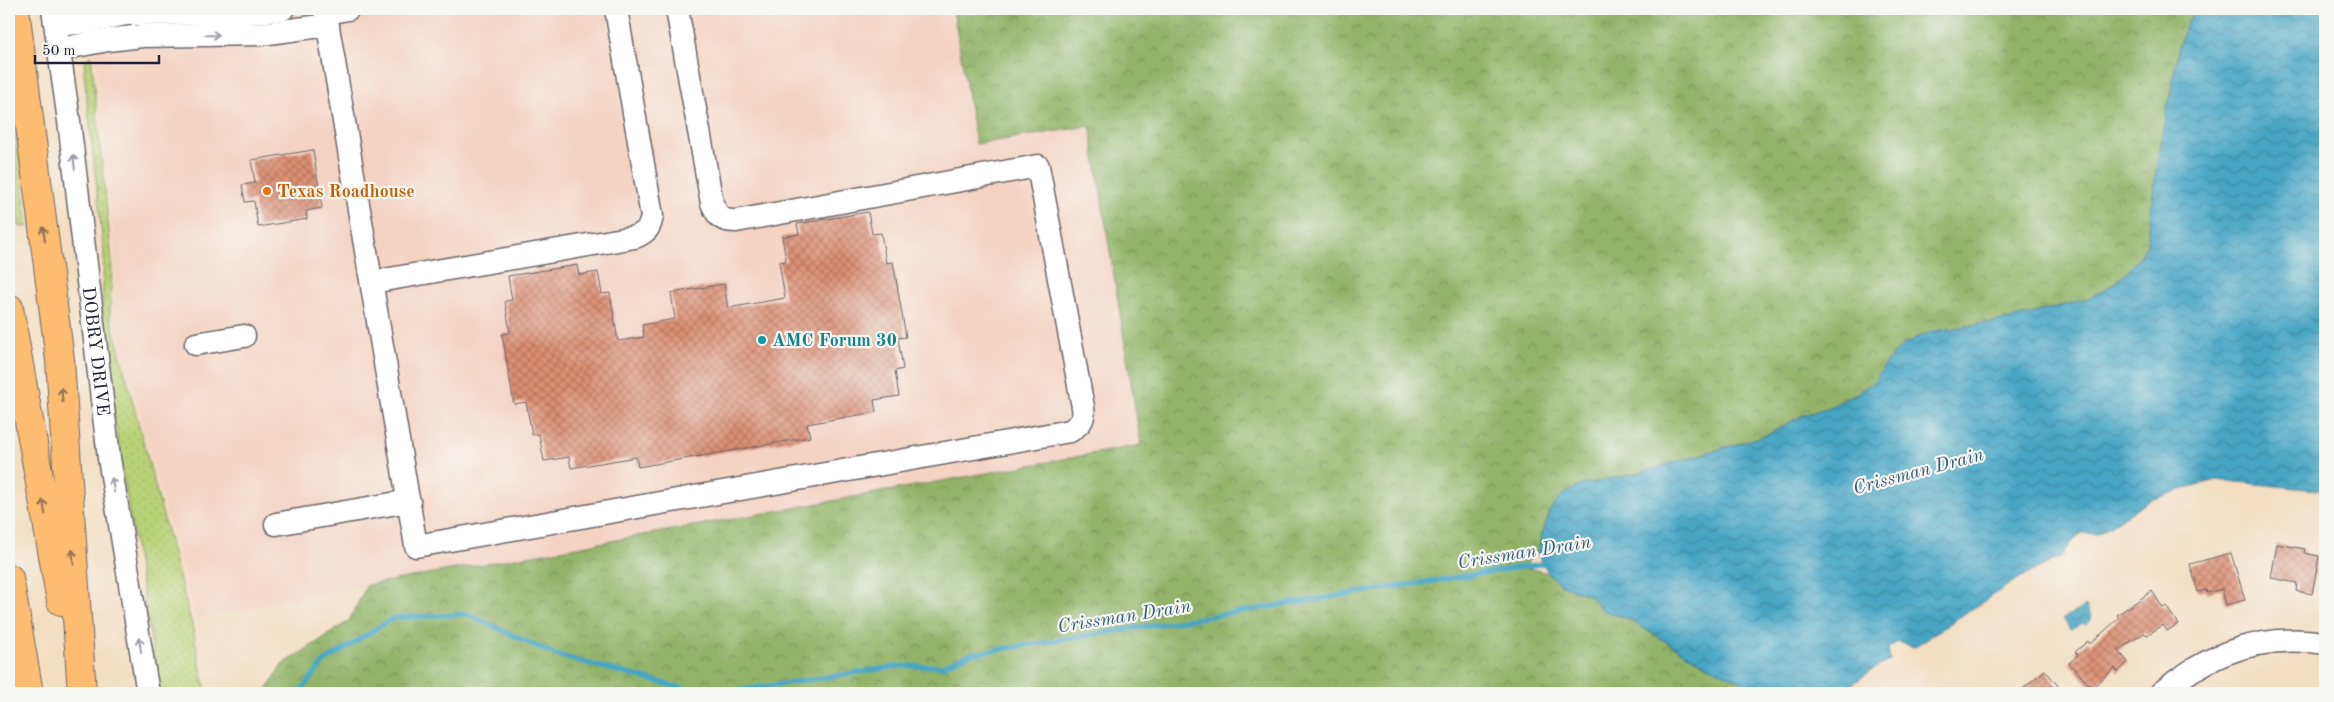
<svg xmlns="http://www.w3.org/2000/svg" width="2334" height="702" font-family="'Old Standard TT',serif">
<defs>
<pattern id="grass-dots" width="8" height="8" patternUnits="userSpaceOnUse" patternTransform="scale(1.25)"><rect width="8" height="8" fill="#b9d277"/><path d="M2 2h.1M6 6h.1" fill="none" stroke="#9fb468" stroke-width="1.8" stroke-linecap="round"/></pattern>
<pattern id="forest-crowns" width="20" height="18" patternUnits="userSpaceOnUse" patternTransform="scale(1.25)"><rect width="20" height="18" fill="#92b468"/><path d="M2 6a3 3 0 1 1 6 0M12 15a3 3 0 1 1 6 0" fill="none" stroke="#779257"/></pattern>
<pattern id="water-waves" width="16" height="10" patternUnits="userSpaceOnUse" patternTransform="scale(1.25)"><rect width="16" height="10" fill="#46a6c5"/><path d="M0 5q4-4 8 0t8 0" fill="none" stroke="#3a87a1"/></pattern>
<pattern id="building-cross-hatch" width="8" height="8" patternUnits="userSpaceOnUse" patternTransform="scale(1.25)"><rect width="8" height="8" fill="#dd9075"/><path d="M0 0l8 8M0 8l8-8" fill="none" stroke="#b37561"/></pattern>
</defs>
<rect width="100%" height="100%" fill="#f6f6f2"/>
<filter id="ink" filterUnits="userSpaceOnUse"><feTurbulence type="fractalNoise" baseFrequency=".02" numOctaves="2"/><feDisplacementMap in="SourceGraphic" scale="10" xChannelSelector="R" yChannelSelector="G"/><feConvolveMatrix kernelMatrix="1 2 1 2 8 2 1 2 1" color-interpolation-filters="sRGB"/></filter>
<filter id="wash" filterUnits="userSpaceOnUse"><feTurbulence type="fractalNoise" baseFrequency=".0096" numOctaves="4" result="noise"/><feDisplacementMap in="SourceGraphic" scale="20" xChannelSelector="R" yChannelSelector="G"/><feGaussianBlur stdDeviation="1.12" result="paint"/><feColorMatrix in="noise" values="0 0 0 0 0 0 0 0 0 0 0 0 0 0 0 0 0 1.4 0 .05"/><feComposite in="paint" operator="in"/></filter>
<g filter="url(#wash)">
<rect width="100%" height="100%" fill="#f3dec1"/>
<path fill="#f5d3c2" d="M87,9H1071L1141,445L304,597L195,620L113,315L116,261L95,52Z"/>
<path fill="url(#grass-dots)" stroke="#6e7a59" d="M91,55L112,261L110,316L192,625L206,693H160L118,445L102,313L104,254L84,73L85,62Z
M9,73L28,226L20,227L9,164Z"/>
<path fill="url(#forest-crowns)" stroke="#5a6b52" d="M953,9H2197L2188,21L2179,47L2156,170L2147,245L2131,268L2112,285L2087,299L2011,319L1929,332L1903,345L1887,361L1876,380L1857,393L1830,407L1801,416L1767,435L1639,473L1583,484L1550,510L1537,552L1523,567L1548,573L1560,584L1590,596L1602,610L1626,618L1708,666L1766,693H265L282,665L349,621L367,585L1141,445L1090,126L976,144Z"/>
<path fill="url(#water-waves)" stroke="#346480" d="M2197,9H2325V491L2217,480L2190,487L2151,500L2097,534L2082,533L2070,544L2062,556L2016,580L1914,647L1898,642L1888,648L1890,660L1872,670L1841,693H1766L1708,666L1626,618L1602,610L1590,596L1560,584L1548,573L1537,552L1550,510L1564,494L1583,484L1639,473L1767,435L1801,416L1830,407L1857,393L1876,380L1887,361L1903,345L1929,332L2011,319L2087,299L2112,285L2131,268L2147,245L2156,170L2179,47L2188,21Z
M2086,606L2092,618L2090,619L2091,621L2085,625L2083,623L2070,630L2063,618Z"/>
<g fill="none" stroke-linecap="round" stroke-linejoin="round">
<path stroke="#46a6c5" stroke-width="5" d="M299,693L324,662L393,618L467,614L556,655L689,690L719,693
M722,693L900,666H942L970,654L1547,563"/>
</g>
<g id="blocks">
<path fill="url(#building-cross-hatch)" d="M313,150L322,208L306,211L307,219L258,227L254,201L245,202L242,185L255,183L251,160Z
M868,212L872,234L881,233L886,263L893,262L906,337L898,338L903,369L895,371L899,396L874,400L876,412L807,424L810,437L638,467L636,457L571,468L569,457L544,461L539,434L532,435L526,402L514,404L502,334L510,333L505,301L512,300L508,276L577,265L579,275L598,272L602,294L610,293L618,341L644,337L642,325L675,319L671,293L724,284L728,308L785,298L779,262L786,261L782,237L799,234L797,224Z
M2277,544L2305,549L2304,553L2319,556L2312,594L2296,591L2297,583L2271,578Z
M2231,553L2245,600L2226,605L2222,589L2207,593L2206,590L2198,592L2190,564Z
M2152,591L2163,608L2166,606L2178,624L2167,631L2163,625L2147,635L2144,633L2118,650L2128,662L2118,672L2115,668L2092,688L2069,663L2078,655L2075,652L2088,641L2090,644L2119,618L2117,615Z
M2045,670L2064,693H2018Z"/>
</g>
</g>
<g filter="url(#ink)">
<use href="#blocks" fill-opacity="0" stroke="#6b646a" stroke-width="1"/>
<g fill="none" stroke-linecap="round" stroke-linejoin="round">
<defs>
<g id="minor">
<path id="s1" d="M53,9L69,121L109,458L148,693"/>
<path d="M325,9L416,546L1070,431C1080,424 1085,420 1083,407L1038,166L736,221C721,221 718,217 712,203L677,9"/>
<path d="M326,13L348,9"/>
<path d="M56,25L88,22L126,14L247,13L283,9"/>
<path d="M60,49L108,40L142,36L261,34L328,25"/>
<path d="M372,282L635,237C647,232 650,228 652,216L616,9"/>
<path d="M196,344L244,336"/>
<path d="M276,524L409,501"/>
<path d="M2161,693C2208,653 2262,633 2325,643"/>
</g>
<path id="highway" d="M15,9L60,360L82,693
M9,308L61,601
M9,578L29,693"/>
</defs>
<use href="#minor" stroke="#6b646a" stroke-width="25"/>
<use href="#highway" stroke="#6b646a" stroke-width="30"/>
<use href="#minor" stroke="#fff" stroke-width="22"/>
<use href="#highway" stroke="#fdbc70" stroke-width="28"/>
</g>
<defs><path id="oneway-shaft" d="M-6 0H5M1.5-3L5.5 0L1.5 3" fill="none" stroke-width="1.6" stroke-linecap="round" stroke-linejoin="round" transform="scale(1.25)"/></defs>
<g stroke="#9c9ca7">
<use href="#oneway-shaft" transform="translate(212 35) rotate(-1)"/>
<use href="#oneway-shaft" transform="translate(74 162) rotate(-96)"/>
<use href="#oneway-shaft" transform="translate(113 485) rotate(-99)"/>
<use href="#oneway-shaft" transform="translate(140 645) rotate(-100)"/>
</g>
<g stroke="#906f56">
<use href="#oneway-shaft" transform="translate(44 234) rotate(-97)"/>
<use href="#oneway-shaft" transform="translate(62 395) rotate(-94)"/>
<use href="#oneway-shaft" transform="translate(44 507) rotate(-100)"/>
<use href="#oneway-shaft" transform="translate(73 557) rotate(-94)"/>
</g>
</g>
<circle fill="#e8710a" stroke="#f6f6f2" stroke-width="2" cx="267" cy="191" r="5"/>
<circle fill="#0f9aa8" stroke="#f6f6f2" stroke-width="2" cx="762" cy="340" r="5"/>
<g text-anchor="middle" stroke-width="4.5" stroke-linejoin="round" paint-order="stroke">
<g font-size="18" font-weight="bold" fill="#c56008" stroke="#f6f6f2" text-anchor="start">
<text x="277" y="197">Texas Roadhouse</text>
</g>
<g font-size="18" font-weight="bold" fill="#0d838f" stroke="#f6f6f2" text-anchor="start">
<text x="772" y="346">AMC Forum 30</text>
</g>
<g font-size="18" fill="#22223b" stroke="#f6f6f2">
<text dy="6" stroke="none"><textPath href="#s1" startOffset="345">DOBRY DRIVE</textPath></text>
</g>
<g font-size="19" font-style="italic" fill="#325d79" stroke="#f6f6f2">
<text transform="translate(1918 470) rotate(-15)" y="7">Crissman Drain</text>
<text transform="translate(1524 551) rotate(-9)" y="7">Crissman Drain</text>
<text transform="translate(1124 615) rotate(-9)" y="7">Crissman Drain</text>
</g>
</g>
<rect width="2334" height="702" fill="none" stroke="#f6f6f2" stroke-width="30"/>
<path d="M35 55v8h124v-8" fill="none" stroke="#22223b" stroke-width="2.5"/>
<text x="42" y="55" font-size="15" fill="#22223b" stroke="#f6f6f2" stroke-width="4" paint-order="stroke">50 m</text>
</svg>
